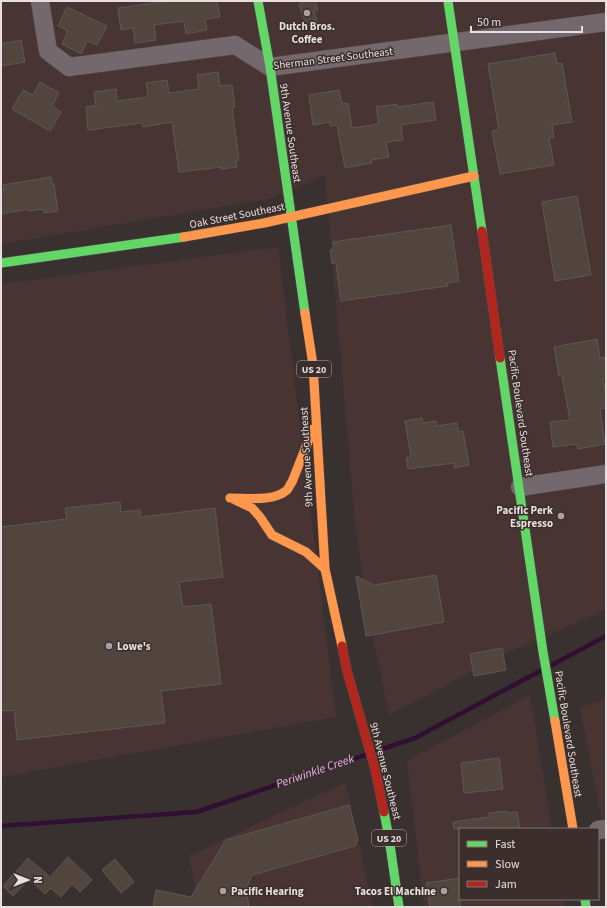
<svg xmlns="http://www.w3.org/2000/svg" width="607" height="908" font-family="'Source Sans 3',sans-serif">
<rect width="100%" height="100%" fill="#383130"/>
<path fill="#483533" d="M1,1H606V610L507,653L389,715L368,613L355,524L325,175L270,199L1,244Z
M278,247L336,717L1,777V284Z
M530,695L552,829H460V899H564L565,907H424L407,761Z
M606,699V845L580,707Z
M346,782L373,907H199L189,856Z"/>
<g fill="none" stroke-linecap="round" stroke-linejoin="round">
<path stroke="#300f32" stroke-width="4.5" d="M552,665L606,636
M376,751L415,738L540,671
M1,826L196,812L365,755"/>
</g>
<path fill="#51453e" stroke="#5d5856" d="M169,1H217L220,17L205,19L207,30L186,34L184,21L154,25L156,40L135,43L133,28L121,30L118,8Z
M307,1H315L318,10L314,11L318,25L307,28L299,4Z
M67,7L107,26L97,45L87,41L81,54L62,44L68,31L58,26Z
M21,40L25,62L1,66V44Z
M555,53L557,64L562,63L572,122L552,125L554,137L549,138L554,165L500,174L492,131L499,130L488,64Z
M218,72L220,86L232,85L235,107H232L239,160L236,161L237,167L221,169V167L179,172L172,122L143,127L142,123L88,130L86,107L96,106L94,92L116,89L117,101L148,97L146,83L167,80L169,93L199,89L197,75Z
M40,82L59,93L52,106L61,112L50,131L12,109L23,90L33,95Z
M339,90L342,104L348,103L352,128L379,124L376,107L397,104L398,107L433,102L436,120L401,125L403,140L386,142L389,157L371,160L372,163L345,168L337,125L330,126V122L313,125L309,95Z
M51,177L52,184H54L58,211L44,213L43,209L29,211V209L1,214V191L4,190L3,185Z
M577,196L591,275L555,281L542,202Z
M451,225L459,281L447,283L448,286L341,301L336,263L332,264L330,250L334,249L333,242Z
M597,339L600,358L605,357L606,367V378L603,379L606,395V408L600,409L605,444L578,449L577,444L553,447L550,422L570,420L562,376H559L554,347Z
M422,418L423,423L436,421V426L457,423L459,432L463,431L469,465L454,468V463L408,469L406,458L411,457L405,421Z
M120,502L121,512L140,510L141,517L215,508L223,577L179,582L183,607L211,604L221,684L161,691L165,723L17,740L14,710L1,711V527L67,519L65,508Z
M436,575L444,622L366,636L356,576L374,585Z
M502,648L506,670L474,676L470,654Z
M499,758L503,789L464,793L461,763Z
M349,805L358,840L355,846L252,875L246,889L249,907H153L156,890L191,897L226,840Z
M507,811V813L517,812L520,829H454L453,822L489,817V813Z
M68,857L92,880L80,892L72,884L61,897L51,888L45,894L29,879L13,896L3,886L28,858L50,877Z
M115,859L134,882L121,893L102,870Z
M460,878V907H430L426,883Z"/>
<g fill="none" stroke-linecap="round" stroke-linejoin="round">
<defs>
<path id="street" d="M40,1L48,51L69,67L235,45L270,67L606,22
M520,487L606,474
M598,830L606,829"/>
<path id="fast" d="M258,1L270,67L305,313
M448,1L482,231
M1,263L184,237
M500,358L543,652L555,721
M384,812L389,838L399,907
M585,899L586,907"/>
<path id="slow" d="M184,237L264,223L474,176
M305,313L313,365L325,569L342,646
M230,498C246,498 274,502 287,490C289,488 290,484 292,482L313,429
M233,499L252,508L260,517L272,535L306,552L325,569
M555,721L573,829"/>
<path id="jam" d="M482,231L500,358
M342,646L347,671L375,769L384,812"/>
</defs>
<use href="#street" stroke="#534e4d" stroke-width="19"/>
<use href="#fast" stroke="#534e4d" stroke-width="10"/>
<use href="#slow" stroke="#534e4d" stroke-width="10"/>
<use href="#jam" stroke="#534e4d" stroke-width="10"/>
<use href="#street" stroke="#74686c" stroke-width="18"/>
<use href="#fast" stroke="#63d668" stroke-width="9"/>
<use href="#slow" stroke="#ff974d" stroke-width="9"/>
<use href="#jam" stroke="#b3261e" stroke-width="9"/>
</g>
<g fill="#aaa1a0" stroke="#3b2e2c" stroke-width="1.5">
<circle cx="307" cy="13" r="4"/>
<circle cx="561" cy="516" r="4"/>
<circle cx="109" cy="646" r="4"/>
<circle cx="223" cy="891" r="4"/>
<circle cx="444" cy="891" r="4"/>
</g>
<g text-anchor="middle" stroke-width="3" stroke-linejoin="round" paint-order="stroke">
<g fill="#3b2e2c" stroke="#b3a9a8" stroke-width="1">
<rect x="297" y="361" width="34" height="16" rx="3"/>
<rect x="372" y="830" width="34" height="16" rx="3"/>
</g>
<g font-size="10" font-weight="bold" fill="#e7dedd">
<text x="314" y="373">US 20</text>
<text x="389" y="842">US 20</text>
</g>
<g font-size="11" font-weight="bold" fill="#e7dedd" stroke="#3b2e2c" text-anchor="end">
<text x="307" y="30" text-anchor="middle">Dutch Bros.<tspan x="307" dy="13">Coffee</tspan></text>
<text x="553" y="514">Pacific Perk<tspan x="553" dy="13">Espresso</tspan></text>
<text x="117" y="650" text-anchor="start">Lowe's</text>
<text x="231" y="895" text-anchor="start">Pacific Hearing</text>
<text x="436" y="895">Tacos El Machine</text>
</g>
<g font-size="11" fill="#e7dedd" stroke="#3b2e2c">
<text transform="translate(333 58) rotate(-7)" y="4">Sherman Street Southeast</text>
<text transform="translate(291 133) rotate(82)" y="4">9th Avenue Southeast</text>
<text transform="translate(237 215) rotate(-11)" y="4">Oak Street Southeast</text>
<text transform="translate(521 413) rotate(82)" y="4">Pacific Boulevard Southeast</text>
<text transform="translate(306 457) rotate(-93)" y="4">9th Avenue Southeast</text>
<text transform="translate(569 734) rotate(81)" y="4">Pacific Boulevard Southeast</text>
<text transform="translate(386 771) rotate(76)" y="4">9th Avenue Southeast</text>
</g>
<g font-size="12" font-style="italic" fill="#e9aded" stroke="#3b2e2c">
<text transform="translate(315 771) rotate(-19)" y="4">Periwinkle Creek</text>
</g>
</g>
<rect width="607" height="908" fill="none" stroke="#e7dedd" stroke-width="4"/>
<rect x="459" y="828" width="140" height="72" fill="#3b2e2c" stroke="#807473"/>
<rect x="467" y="841" width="20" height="6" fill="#63d668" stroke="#807473"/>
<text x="495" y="848" font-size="12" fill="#e7dedd">Fast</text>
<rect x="467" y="861" width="20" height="6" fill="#ff974d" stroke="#807473"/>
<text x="495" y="868" font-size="12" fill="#e7dedd">Slow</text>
<rect x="467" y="881" width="20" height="6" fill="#b3261e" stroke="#807473"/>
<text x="495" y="888" font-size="12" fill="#e7dedd">Jam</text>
<g transform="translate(28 880) rotate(90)" stroke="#3b2e2c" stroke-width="3" paint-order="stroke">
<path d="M0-3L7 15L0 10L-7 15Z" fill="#e7dedd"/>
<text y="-6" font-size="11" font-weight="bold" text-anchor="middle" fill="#e7dedd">N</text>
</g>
<path d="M471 26v6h111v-6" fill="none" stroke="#e7dedd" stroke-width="2"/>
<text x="477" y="26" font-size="12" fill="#e7dedd" stroke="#3b2e2c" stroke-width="3" paint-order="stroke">50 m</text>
</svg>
